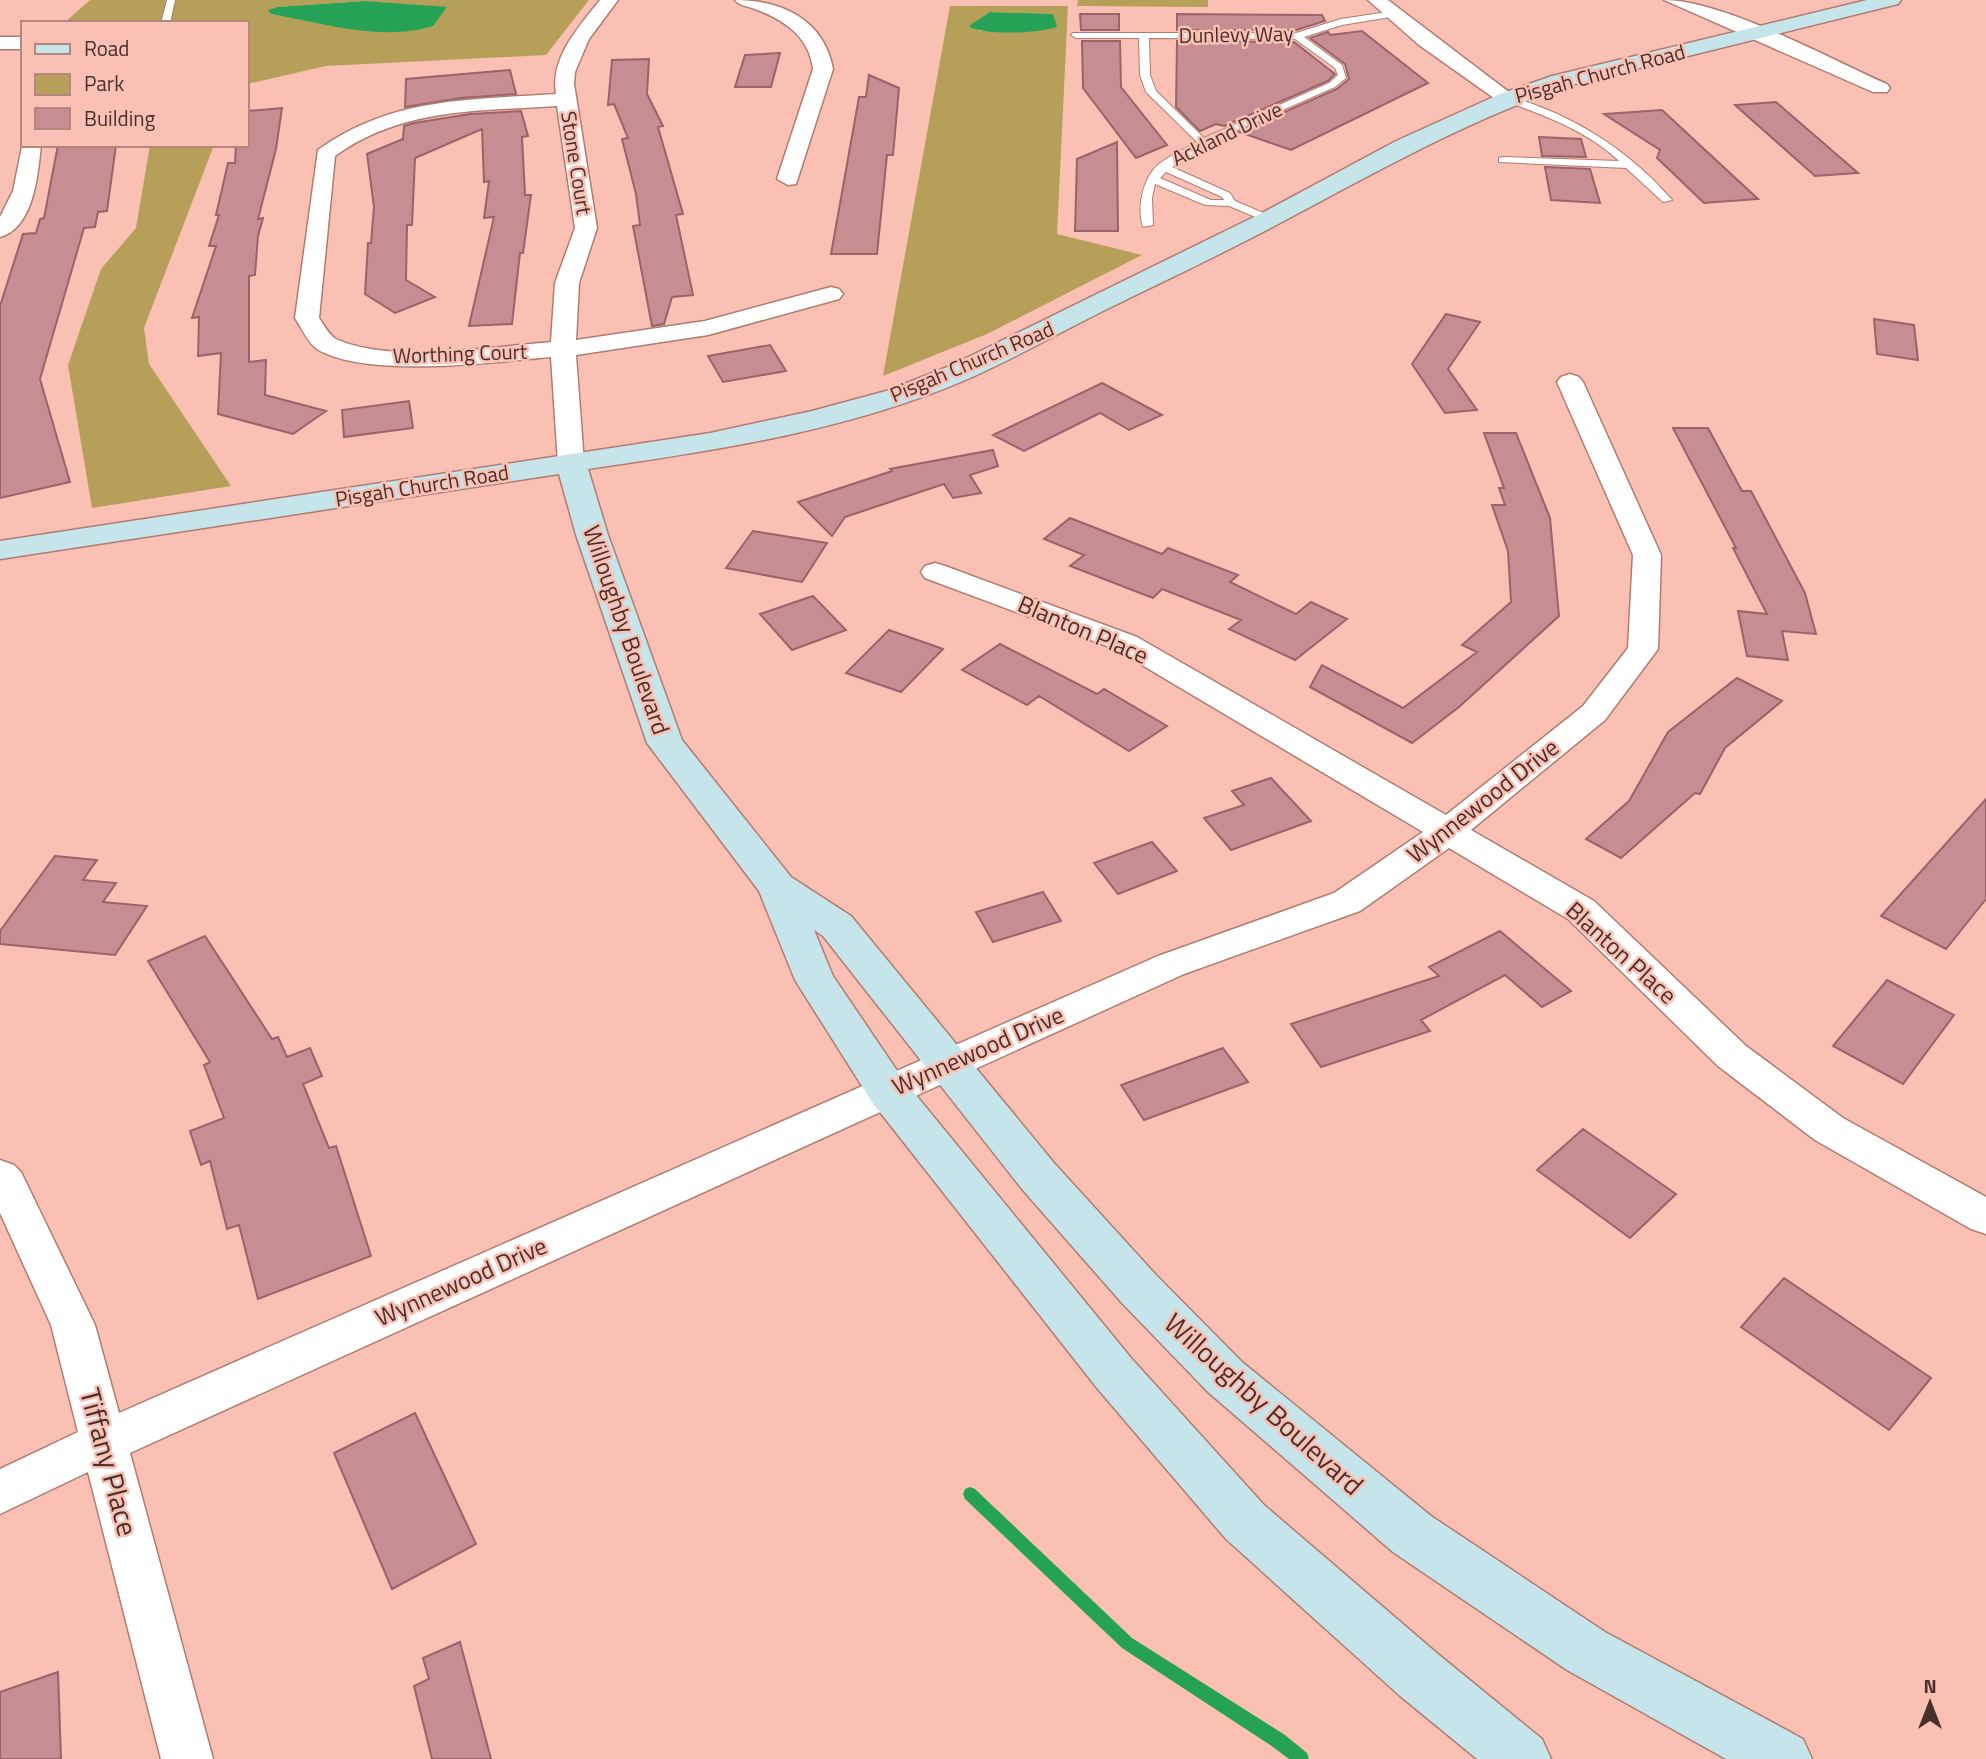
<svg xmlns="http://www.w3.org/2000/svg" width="1986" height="1759" font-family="'Titillium Web',sans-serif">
<rect width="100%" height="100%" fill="#fbc0b4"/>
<path fill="#b69f58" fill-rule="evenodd" d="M90,0H589L546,55L326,66L247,84V23H64ZM365,1L446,8L357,29L271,14L269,10L277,7Z
M1078,0H1208V7L1077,6Z
M950,6H1068L1057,234L1142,255L987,334L883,376ZM990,12L1053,14L1052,29L979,31Z
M150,145H214L144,328L149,364L231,486L92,508L68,365L101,269L136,228Z"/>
<path fill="#26a257" d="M365,1L447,7L433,26C383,42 321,23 271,14L268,10L277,7Z
M990,12L1053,14L1057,27C1041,33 982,36 969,26Z"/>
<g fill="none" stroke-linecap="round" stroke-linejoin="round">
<path fill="#26a257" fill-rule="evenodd" d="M970,1487L975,1489L1132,1638L1285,1735L1307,1753L1309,1759H1289L1273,1747L1122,1648L965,1499L963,1494L965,1489Z"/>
</g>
<path fill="#c68d93" stroke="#99636a" stroke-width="2" d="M1080,14H1119V30H1081Z
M1177,14L1322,15L1325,21L1296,30H1177Z
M1362,31L1428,83L1291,150L1239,132L1337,89L1349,79L1345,64L1310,38L1328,32L1330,35Z
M1082,41H1120L1121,87L1167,145L1136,158L1083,88Z
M1177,41L1294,42L1335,74L1328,81L1224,126L1216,124L1200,131L1176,107Z
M780,53L771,87H735L745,55Z
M649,59L647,94L663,126L658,127L683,214L676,215L693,295L672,297L664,324L652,326L633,226L640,225L636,194L622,139L628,138L614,104L608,105L612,60Z
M510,70L516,94L461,98L405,107L406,79Z
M869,75L899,88L893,155H887L877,254H831L859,97H866Z
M1776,102L1858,173L1815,176L1735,105Z
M282,108L276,149L258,219L263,218L258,236L255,275L249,276V362L266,360L265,395L326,411L293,434L218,414L221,353L198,356L199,317L192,318L216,246H209L219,215H216L228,163H235L236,145H247V111Z
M1662,110L1758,199L1704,203L1657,158L1660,150L1604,114Z
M521,111L528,136L522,137L525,195H531L523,253H520L512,324L469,326L494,217L484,218L489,181L484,182L482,129L415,158L412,225H407L406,280L435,297L395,313L365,294L368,243H371L374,207L367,154L403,139L404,126L414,123L470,114Z
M1539,137L1581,139L1586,157L1542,156Z
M1117,142L1118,231H1075L1077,159Z
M58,145H116L107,211L98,212L95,227L84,228L40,379L70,482L0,498V306L23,234L36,233L40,219L44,218Z
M1545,167L1590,169L1600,203L1551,200Z
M1446,314L1480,322L1448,369L1477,410L1445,413L1412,364Z
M1874,319L1914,325L1918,360L1877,354Z
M770,345L786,371L723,382L708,356Z
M1102,383L1162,415L1129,430L1100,413L1024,451L993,435Z
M409,401L413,428L344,437L342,410Z
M1673,428H1708L1742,491H1751L1805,593L1816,634L1782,631L1788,660L1747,656L1738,611L1767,614L1733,548H1736Z
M1484,433H1516L1550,518L1559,616L1459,707L1412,743L1310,687L1322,665L1403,708L1477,652L1462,645L1511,602L1508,551L1492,505H1505L1499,488H1504Z
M993,450L998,466L970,475L981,493L953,498L944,484L845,517L832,536L798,502L892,471L890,469Z
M1070,518L1162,554L1168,548L1238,575L1230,582L1296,614L1311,602L1347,619L1295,660L1229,629L1241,620L1162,589L1153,598L1070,566L1084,555L1044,539Z
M753,531L827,543L802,582L726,568Z
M813,596L846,630L792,650L760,614Z
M889,630L943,649L901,692L846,673Z
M1000,644L1097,694L1104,689L1167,726L1129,751L1039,696L1027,705L962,670Z
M1737,678L1782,701L1725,748L1700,794L1695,793L1621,858L1586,839L1629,801L1668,732Z
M1271,778L1311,821L1231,850L1204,818L1244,805L1232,791Z
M1986,799V899L1946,949L1881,916Z
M1152,842L1177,871L1118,894L1094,863Z
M55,856L97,860L83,880L116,883L103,902L147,906L115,955L0,944V931Z
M1043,892L1061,921L993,942L976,912Z
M1500,931L1571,991L1542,1007L1505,975L1421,1020L1430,1031L1321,1067L1291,1024L1439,976L1429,967Z
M205,936L272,1039L278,1037L287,1057L310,1048L322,1076L303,1084L329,1148L336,1146L371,1256L258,1299L239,1225L227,1229L210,1161L201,1165L190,1131L224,1118L204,1065L210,1062L148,961Z
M1887,980L1954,1015L1903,1084L1833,1046Z
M1223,1048L1248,1082L1144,1120L1121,1085Z
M1583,1129L1676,1194L1630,1238L1537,1170Z
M1784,1278L1931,1378L1889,1430L1741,1327Z
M415,1413L476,1544L392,1589L334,1453Z
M460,1642L491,1759H432L414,1686L429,1679L423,1658Z
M58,1672L61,1759H0V1692Z"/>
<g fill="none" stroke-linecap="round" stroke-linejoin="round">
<defs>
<path id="lane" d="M167,0H175L170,23H161Z
M1394,11L1397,16L1342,25L1304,37L1342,65L1346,78L1335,87L1237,130L1172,167L1230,193L1235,201L1273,217V221H1265L1229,206L1205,205L1155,184L1152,198L1153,225L1143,227C1136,206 1144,176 1159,164C1169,156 1185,149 1197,142L1146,92L1140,75L1139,38H1076L1071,35L1073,33H1296L1341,19ZM1149,38L1295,39L1335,68L1338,75L1329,83L1204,138L1156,91L1150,75ZM1166,172L1222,197L1224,200H1211L1160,178Z
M1508,96C1572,114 1629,150 1672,200L1663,202L1626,168L1499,162V158L1503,157L1619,161C1587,131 1546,116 1505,101L1503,99Z"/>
<path id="street" d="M600,0H618L589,39L575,72L574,84L597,228L579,283L576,340L705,321L831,287L839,289L843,294L839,299L708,335L576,355L584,463L580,469H562L558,463L551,357C494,362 366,379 317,349C308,343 301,327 295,318L318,150C391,97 469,100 556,94C550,57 579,27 600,0ZM557,106L575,228L555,283L551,342C492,347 390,364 336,339C329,335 324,325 319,318L335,156C401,108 479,111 557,106Z
M735,0C781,0 824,19 833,69L796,184L788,185L777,179L813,69C809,36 784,20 755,9C747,6 740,6 735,0Z
M1368,0H1388L1518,99L1508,105L1501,103L1419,45Z
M1664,0C1723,0 1830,59 1887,84L1890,88L1887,92H1873Z
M0,37H23V49H0Z
M23,142V145H41C38,174 34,228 0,237V217L13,191Z
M1570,374L1579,377L1583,382L1661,555L1658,649L1605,720L1471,830L1594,901L1746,1046L1843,1118L1986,1197V1234L1971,1229L1815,1140L1718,1066L1568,919L1449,848L1360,911L1184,974L130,1453L213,1759H161L88,1472L0,1514V1469L78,1432L51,1325L0,1213V1160L14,1165L21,1172L95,1325L119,1413L1158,956L1334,893L1423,832L1115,649L925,578L921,572L925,566L935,563L945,566L1137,637L1446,815L1583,706L1628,648L1633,555L1557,382L1561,377Z"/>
<path id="secondary" d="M1867,0H1901L1898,4L1567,86C1466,121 1374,173 1280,223C1222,254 1162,282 1103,311C1059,333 1015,358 970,378C850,431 716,450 588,469L608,535L682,740L791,877L851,916L1054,1163L1156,1275L1242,1362L1431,1516L1605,1632L1803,1739L1812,1759H1726L1567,1670L1393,1552L1208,1392L1122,1303L1022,1189L823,936L814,930L833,976L902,1078L1131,1358L1264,1505L1439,1655L1542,1739L1551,1759H1477L1399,1695L1226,1539L1097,1388L872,1102L795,980L759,891L647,743L576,535L559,474L0,559V541L710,433L812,411L886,391L950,366L1260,214L1396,141L1500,94L1552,76Z"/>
</defs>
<use href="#lane" stroke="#b17b70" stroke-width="2"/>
<use href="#street" stroke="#b17b70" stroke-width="3"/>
<use href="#secondary" stroke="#b17b70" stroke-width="3"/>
<use href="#lane" fill="#fff" fill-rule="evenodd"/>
<use href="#street" fill="#fff" fill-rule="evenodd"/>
<use href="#secondary" fill="#c5e5eb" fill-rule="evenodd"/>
</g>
<g text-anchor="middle" stroke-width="5" stroke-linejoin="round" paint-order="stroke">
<g font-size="21" fill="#48312c" stroke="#fbc0b4">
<text transform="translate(1236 35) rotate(-1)" y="7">Dunlevy Way</text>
<text transform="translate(1600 74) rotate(-15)" y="7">Pisgah Church Road</text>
<text transform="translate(1227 134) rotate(-26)" y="7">Ackland Drive</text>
<text transform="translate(576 163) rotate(81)" y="7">Stone Court</text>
<text transform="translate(460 354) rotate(-2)" y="7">Worthing Court</text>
<text transform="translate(972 362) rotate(-23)" y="7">Pisgah Church Road</text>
<text transform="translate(422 486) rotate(-9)" y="7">Pisgah Church Road</text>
</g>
<g font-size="24" fill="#48312c" stroke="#fbc0b4">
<text transform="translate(626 630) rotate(71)" y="8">Willoughby Boulevard</text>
<text transform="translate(1083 630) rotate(23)" y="8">Blanton Place</text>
<text transform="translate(1483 801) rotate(-38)" y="8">Wynnewood Drive</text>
<text transform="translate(1621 953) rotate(42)" y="8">Blanton Place</text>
<text transform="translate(978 1051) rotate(-24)" y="8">Wynnewood Drive</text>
<text transform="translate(461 1282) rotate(-24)" y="8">Wynnewood Drive</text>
</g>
<g font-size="28" fill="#48312c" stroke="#fbc0b4">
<text transform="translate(1264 1404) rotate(42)" y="10">Willoughby Boulevard</text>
<text transform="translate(109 1462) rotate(75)" y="10">Tiffany Place</text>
</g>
</g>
<rect x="21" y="21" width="228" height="126" fill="#fbc0b4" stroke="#b3877e" stroke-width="2"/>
<rect x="35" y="44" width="35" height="10" fill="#c5e5eb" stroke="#b3877e" stroke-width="2"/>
<text x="84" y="56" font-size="21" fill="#48312c">Road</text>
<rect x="35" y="74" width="35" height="21" fill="#b69f58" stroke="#b3877e" stroke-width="2"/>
<text x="84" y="91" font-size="21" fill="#48312c">Park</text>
<rect x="35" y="108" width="35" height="21" fill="#c68d93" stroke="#b3877e" stroke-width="2"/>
<text x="84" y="126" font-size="21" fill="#48312c">Building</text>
<g transform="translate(1930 1703)" stroke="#fbc0b4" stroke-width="5" paint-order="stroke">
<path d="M0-5L12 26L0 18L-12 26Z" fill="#48312c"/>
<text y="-10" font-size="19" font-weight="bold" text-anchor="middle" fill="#48312c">N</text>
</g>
</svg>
